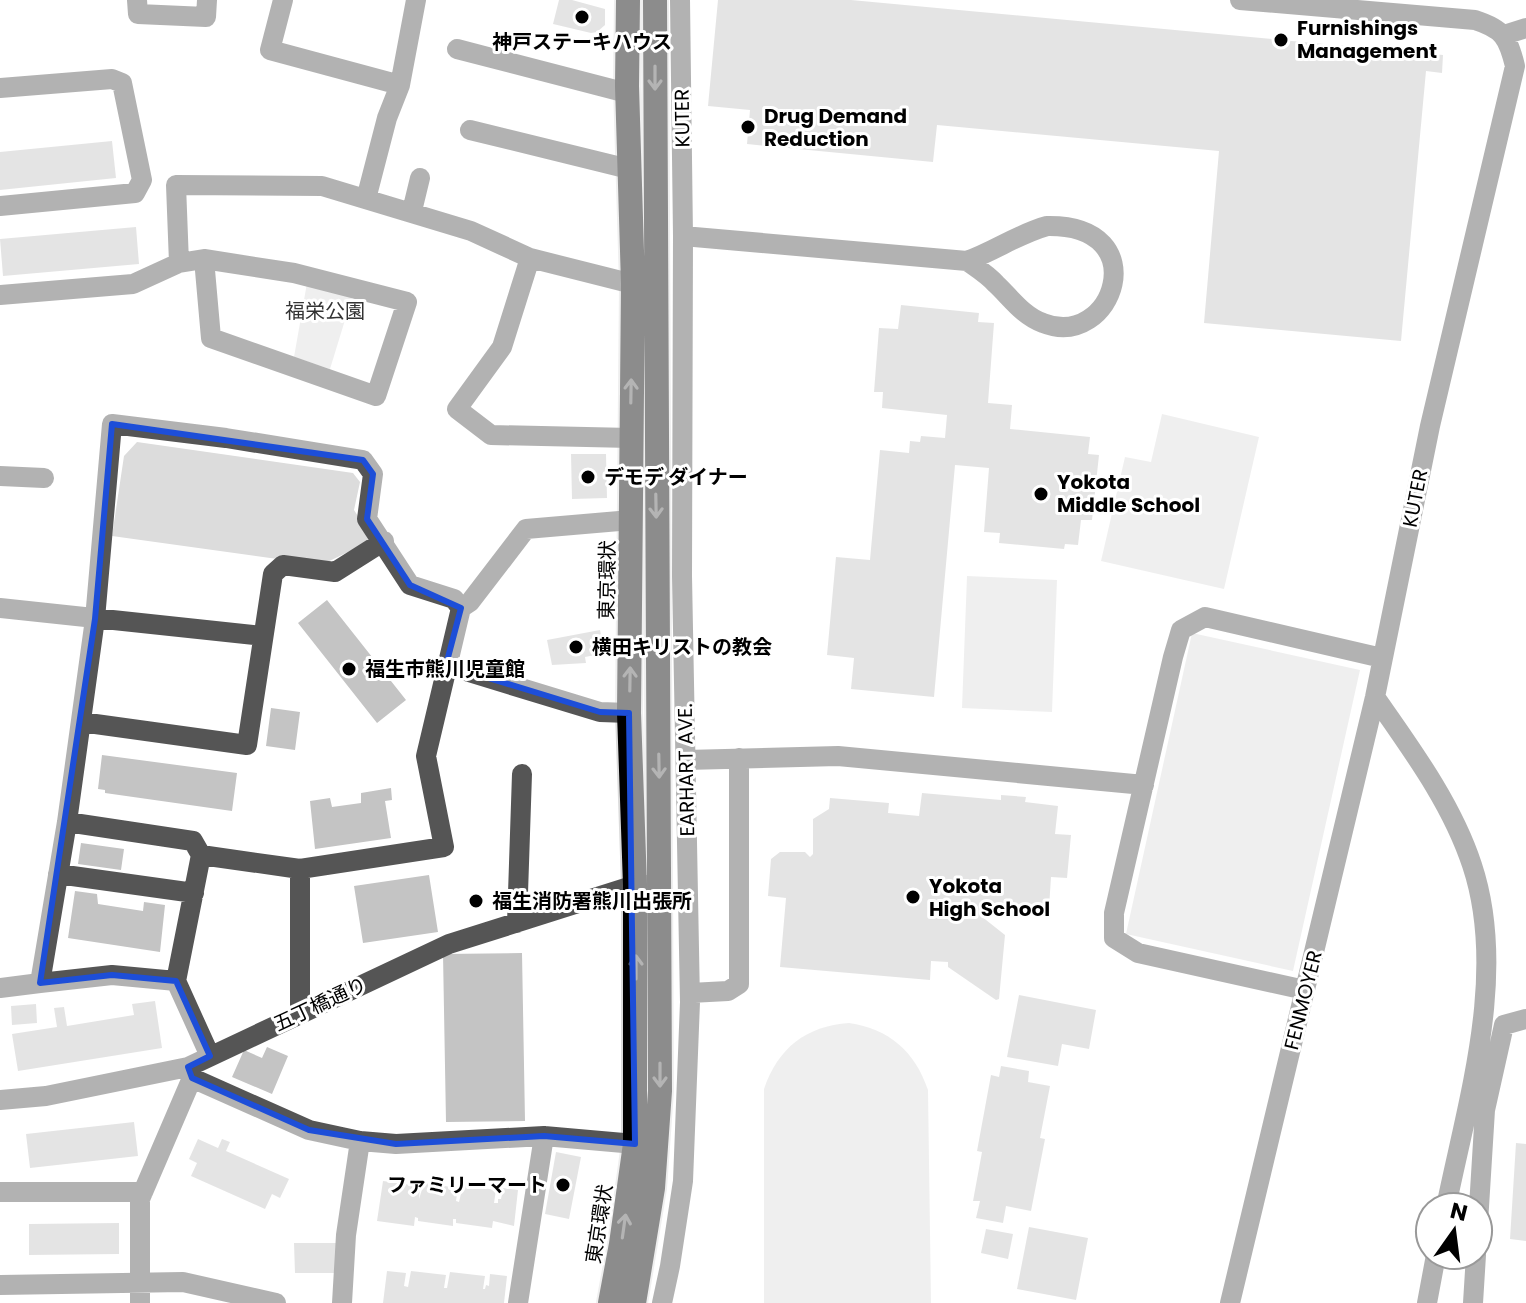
<svg xmlns="http://www.w3.org/2000/svg" width="1526" height="1303" font-family="Poppins,'Noto Sans JP',sans-serif">
<rect width="100%" height="100%" fill="#fff"/>
<path fill="#dcdcdc" d="M307,283L353,294L330,369L294,357Z
M1162,414L1259,437L1224,589L1101,561L1125,457L1151,462Z
M137,442L353,473L360,482L354,510L373,540L321,565L112,536L124,456Z
M967,576L1057,580L1052,712L962,708Z
M1192,633L1360,670L1293,971L1126,934Z
M849,1023C889,1029 915,1051 928,1090L931,1303H764V1089C778,1048 806,1026 849,1023Z"/>
<path fill="#c4c4c4" d="M559,0H572L605,9V25L597,32L591,33L553,24Z
M718,0H851L1443,55L1442,73L1426,71L1401,341L1204,323L1219,151L937,125L933,162L747,144L750,110L708,106Z
M112,141L116,178L0,190V152Z
M136,227L139,264L3,276L0,239Z
M901,305L979,313L978,322L994,323L988,403L1012,405L1010,429L1090,437L1088,454L1099,455L1092,520H1081L1078,545L1065,544L1064,549L999,543L1000,533L984,532L989,468L955,465L934,697L851,689L854,658L827,655L836,557L870,560L880,450L909,453L910,441L920,442L921,436L945,438L947,415L882,408L883,392H874L879,328L898,329Z
M571,454H606L607,498L572,499Z
M327,600L406,700L377,723L298,623Z
M600,630L605,653L585,657L586,663L552,665L547,640Z
M271,708L300,712L295,750L266,746Z
M102,755L237,773L232,811L105,793V790L98,789Z
M391,788L392,800L385,801L391,838L315,849L310,801L330,798L332,807L361,803V793Z
M922,793L1001,800V795L1026,797L1025,802L1058,806L1055,834L1071,835L1067,878L1051,877L1049,908L984,902L981,916L1005,935L999,999L996,1000L948,967V962L931,961L930,980L780,967L786,898L768,896L771,859L780,852H805L810,857L813,854V819L829,809L830,798L889,803L888,813L919,816Z
M81,843L124,849L121,870L78,864Z
M429,875L438,932L363,943L354,886Z
M75,891L97,894L98,904L143,911L144,902L165,905L160,952L68,938Z
M522,953L525,1121L446,1122L443,954Z
M1019,995L1096,1010L1089,1049L1062,1044L1058,1066L1007,1057Z
M155,1001L162,1048L18,1071L12,1034L57,1027L54,1008L64,1007L67,1026L134,1015L132,1004Z
M36,1004L37,1023L12,1025L11,1006Z
M267,1047L288,1056L272,1094L232,1077L244,1050L262,1058Z
M1001,1066L1029,1071L1028,1082L1050,1086L1040,1138L1045,1139L1031,1211L1006,1206L1003,1223L976,1218L980,1201H973L982,1152L977,1151L991,1075L999,1077Z
M134,1122L138,1156L30,1168L26,1134Z
M198,1139L218,1148L222,1139L230,1142L226,1151L289,1179L280,1198L272,1194L265,1209L191,1176L197,1163L189,1159Z
M1516,1143L1526,1144V1241L1510,1239Z
M556,1152L581,1157L569,1219L545,1214Z
M383,1181L420,1186L419,1199L424,1183L458,1188L456,1201L459,1202L463,1185L496,1190L494,1203H498V1199H501L503,1188L518,1190L514,1226L493,1221L492,1228L456,1223V1219H453V1226L418,1221V1218L415,1217L414,1226L377,1221Z
M119,1223V1254L29,1255V1224Z
M1029,1227L1088,1238L1076,1300L1017,1289Z
M986,1229L1013,1234L1008,1259L981,1253Z
M294,1243H336V1273H295Z
M387,1271L406,1273L404,1286L408,1287L411,1271L446,1275L444,1288H447L450,1272L485,1276L483,1289H485L486,1285L489,1286L490,1274L507,1276L504,1303H383Z"/>
<g fill="none" stroke-linecap="round" stroke-linejoin="round">
<defs>
<path id="highway" d="M610,1303L621,1244L635,1144V885L629,713L633,284L627,86L628,0
M634,1303L653,1188L660,1091L655,0"/>
</defs>
<use href="#highway" stroke="#dbdbdb" stroke-width="28"/>
<path stroke="#555" stroke-width="20" d="M137,0L138,14L206,17L207,0
M283,0L270,50L400,85
M1504,35L1526,28
M457,49L627,93
M0,88L112,79L122,83L142,180L135,193L0,206
M470,130L629,169
M366,199L387,118L400,85L416,0
M412,211L420,178
M1047,226C1157,224 1113,351 1043,323C1023,316 1011,298 996,284C988,275 977,268 967,261C995,251 1018,234 1047,226Z
M683,236L967,261
M530,258L502,347L457,409L491,435L631,438
M179,263L176,185L322,186L471,231L530,258L633,284
M0,295L133,284L179,263L204,259L211,338L376,396L407,302L294,273L204,259
M0,476L44,478
M0,608L263,636
M461,608L470,602L526,529L631,520
M446,665L600,712L629,713
M1375,697C1412,750 1452,804 1472,865C1508,973 1468,1099 1446,1207
M81,722L247,745L273,574L283,565L335,572L384,541
M686,760L838,756L1144,785
M58,874L194,893
M517,923L522,774
M176,981L210,1056
M40,983L112,975L176,981L201,855
M0,988L40,983L67,822L95,619L112,424L226,438L363,460L373,474L367,519L410,585L454,599L461,608L426,756L444,847L300,869L201,855L193,841L67,822
M1305,990L1138,953L1114,938V913L1173,657L1181,630L1205,617L1382,658
M690,993L728,991L739,984V758
M300,1013V869
M188,1067L192,1078L309,1130L360,1141L396,1144L544,1136L635,1144
M0,1100L46,1096L188,1067L449,944L635,885H648
M0,1192H143
M1478,1223L1485,1110L1504,1025L1526,1019
M0,1285L183,1282L276,1303
M140,1303V1199L192,1078
M342,1303L346,1235L360,1141
M518,1303L544,1136
M662,1303L670,1266L683,1181L690,1002L682,576L683,236L680,0
M1230,1303L1375,697L1430,426L1515,66C1508,37 1503,29 1475,20L1240,0
M1427,1303L1436,1255
M1473,1303L1476,1255"/>
<use href="#highway" stroke="#000" stroke-width="24"/>
</g>
<defs><path id="oneway-shaft" d="M-6 0H5M1.5-3L5.5 0L1.5 3" fill="none" stroke-width="1.6" stroke-linecap="round" stroke-linejoin="round" transform="scale(2)"/></defs>
<g stroke="#595959">
<use href="#oneway-shaft" transform="translate(655 78) rotate(90)"/>
<use href="#oneway-shaft" transform="translate(631 391) rotate(-89)"/>
<use href="#oneway-shaft" transform="translate(656 506) rotate(89)"/>
<use href="#oneway-shaft" transform="translate(630 679) rotate(-89)"/>
<use href="#oneway-shaft" transform="translate(659 766) rotate(89)"/>
<use href="#oneway-shaft" transform="translate(636 967) rotate(-90)"/>
<use href="#oneway-shaft" transform="translate(660 1075) rotate(90)"/>
<use href="#oneway-shaft" transform="translate(624 1226) rotate(-82)"/>
</g>
<path d="M0 0H1526V1303H0ZM112,424L363,460L373,474L367,519L410,585L461,608L446,665L600,712L629,713L635,1144L544,1136L396,1144L309,1130L192,1078L188,1067L210,1056L176,981L112,975L40,983L95,619Z" fill="#fff" fill-opacity=".55" fill-rule="evenodd"/>
<path fill="none" stroke="#1d4ed8" stroke-width="6" stroke-linejoin="round" d="M112,424L363,460L373,474L367,519L410,585L461,608L446,665L600,712L629,713L635,1144L544,1136L396,1144L309,1130L192,1078L188,1067L210,1056L176,981L112,975L40,983L95,619Z"/>
<g fill="#000" stroke="#fff" stroke-width="3">
<circle cx="582" cy="17" r="8"/>
<circle cx="1281" cy="40" r="8"/>
<circle cx="748" cy="127" r="8"/>
<circle cx="588" cy="477" r="8"/>
<circle cx="1041" cy="494" r="8"/>
<circle cx="576" cy="647" r="8"/>
<circle cx="349" cy="669" r="8"/>
<circle cx="913" cy="897" r="8"/>
<circle cx="476" cy="901" r="8"/>
<circle cx="563" cy="1185" r="8"/>
</g>
<g text-anchor="middle" stroke-width="6" stroke-linejoin="round" paint-order="stroke">
<g font-size="20" font-weight="bold" fill="#000" stroke="#fff" text-anchor="start">
<text x="1297" y="35">Furnishings<tspan x="1297" dy="23">Management</tspan></text>
<text x="582" y="49" text-anchor="middle">神戸ステーキハウス</text>
<text x="764" y="123">Drug Demand<tspan x="764" dy="23">Reduction</tspan></text>
<text x="604" y="484">デモデ ダイナー</text>
<text x="1057" y="489">Yokota<tspan x="1057" dy="23">Middle School</tspan></text>
<text x="592" y="654">横田キリストの教会</text>
<text x="365" y="676">福生市熊川児童館</text>
<text x="929" y="893">Yokota<tspan x="929" dy="23">High School</tspan></text>
<text x="492" y="908">福生消防署熊川出張所</text>
<text x="547" y="1192" text-anchor="end">ファミリーマート</text>
</g>
<g font-size="20" fill="#000" stroke="#fff">
<text transform="translate(682 118) rotate(-91)" y="7">KUTER</text>
<text transform="translate(1415 498) rotate(-79)" y="7">KUTER</text>
<text transform="translate(607 580) rotate(-89)" y="7">東京環状</text>
<text transform="translate(686 770) rotate(-91)" y="7">EARHART AVE.</text>
<text transform="translate(1303 1000) rotate(-76)" y="7">FENMOYER</text>
<text transform="translate(320 1004) rotate(-25)" y="7">五丁橋通り</text>
<text transform="translate(599 1224) rotate(-81)" y="7">東京環状</text>
</g>
<g font-size="20" fill="#333" stroke="#fff">
<text x="325" y="318">福栄公園</text>
</g>
</g>
<g transform="translate(1454 1231) rotate(14)"><circle r="38" fill="#ffffff" stroke="#999999" stroke-width="2"/>
<path d="M0-6L14 30L0 20L-14 30Z" fill="#000000"/>
<text y="-12" font-size="22" font-weight="bold" text-anchor="middle" fill="#000000">N</text>
</g>
</svg>
